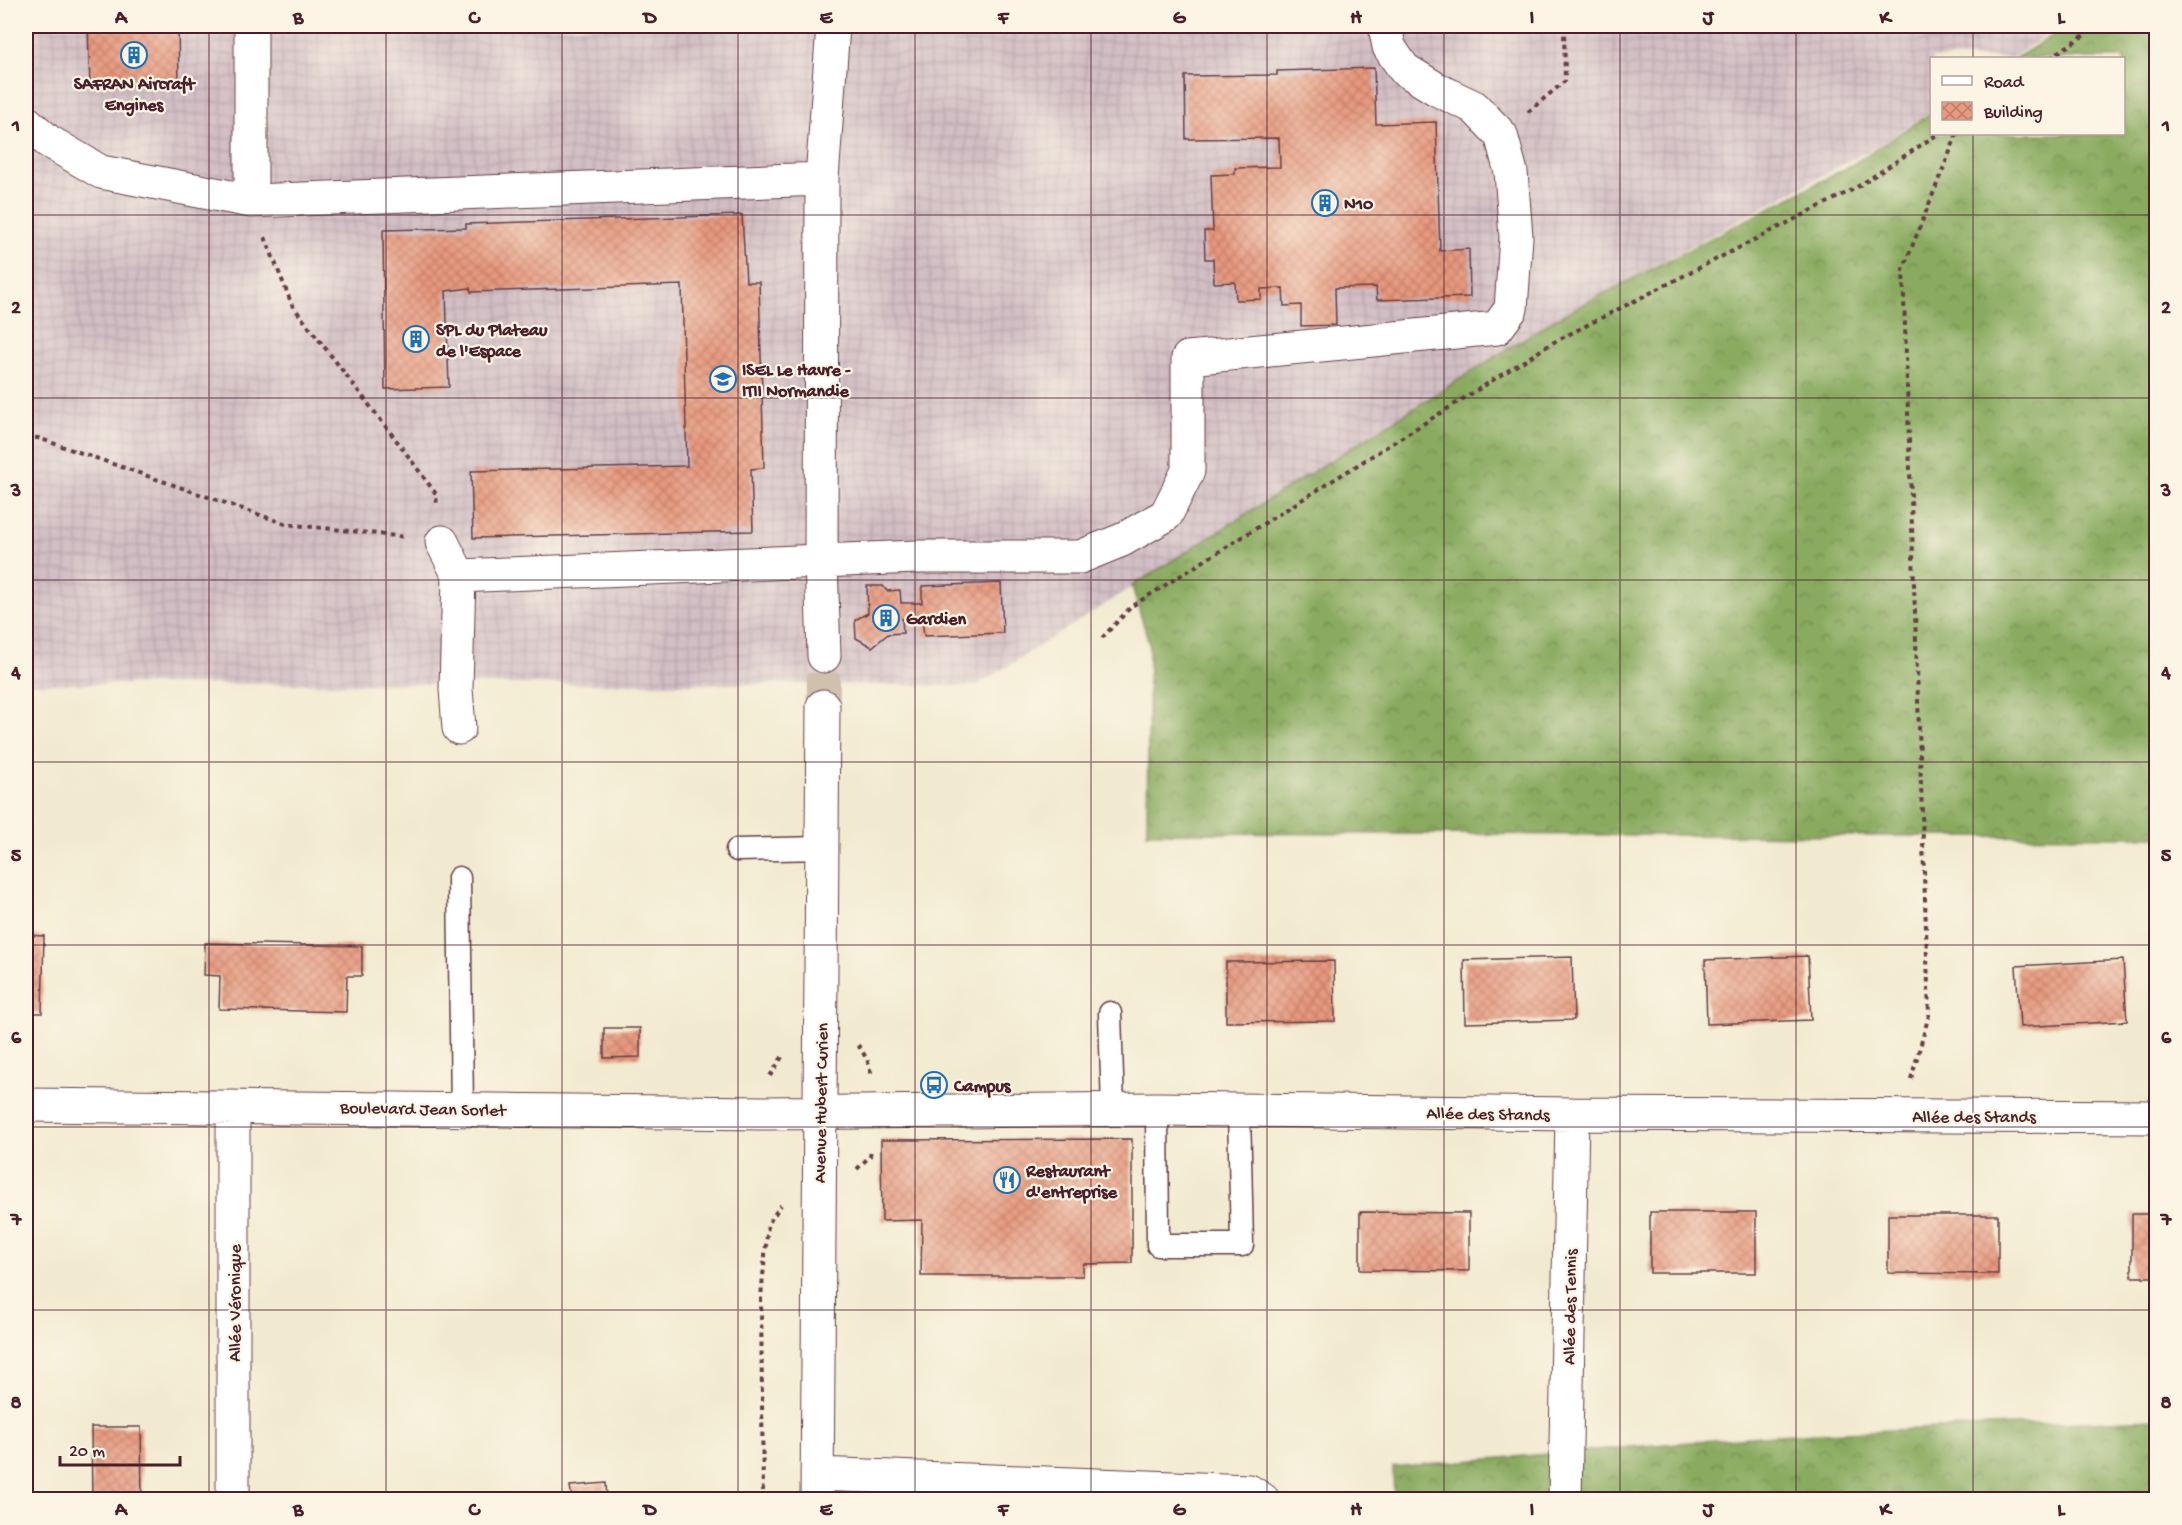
<svg xmlns="http://www.w3.org/2000/svg" width="2182" height="1525" font-family="'Gochi Hand',sans-serif">
<defs>
<pattern id="industrial-grid" width="8" height="8" patternUnits="userSpaceOnUse" patternTransform="scale(1.5)"><rect width="8" height="8" fill="#d2bec5"/><path d="M0 4h8M4 0v8" fill="none" stroke="#b6a3a9"/></pattern>
<pattern id="forest-crowns" width="20" height="18" patternUnits="userSpaceOnUse" patternTransform="scale(1.5)"><rect width="20" height="18" fill="#89aa5f"/><path d="M2 6a3 3 0 1 1 6 0M12 15a3 3 0 1 1 6 0" fill="none" stroke="#728a4f"/></pattern>
<pattern id="building-cross-hatch" width="8" height="8" patternUnits="userSpaceOnUse" patternTransform="scale(1.5)"><rect width="8" height="8" fill="#e8997e"/><path d="M0 0l8 8M0 8l8-8" fill="none" stroke="#be7c67"/></pattern>
</defs>
<rect width="100%" height="100%" fill="#fcf5e5"/>
<filter id="ink" filterUnits="userSpaceOnUse"><feTurbulence type="fractalNoise" baseFrequency=".0167" numOctaves="2"/><feDisplacementMap in="SourceGraphic" scale="12" xChannelSelector="R" yChannelSelector="G"/><feConvolveMatrix kernelMatrix="1 2 1 2 8 2 1 2 1" color-interpolation-filters="sRGB"/></filter>
<filter id="wash" filterUnits="userSpaceOnUse"><feTurbulence type="fractalNoise" baseFrequency=".008" numOctaves="4" result="noise"/><feDisplacementMap in="SourceGraphic" scale="24" xChannelSelector="R" yChannelSelector="G"/><feGaussianBlur stdDeviation="1.35" result="paint"/><feColorMatrix in="noise" values="0 0 0 0 0 0 0 0 0 0 0 0 0 0 0 0 0 1.4 0 .05"/><feComposite in="paint" operator="in"/></filter>
<g filter="url(#wash)">
<rect width="100%" height="100%" fill="#f2ead0"/>
<path fill="url(#industrial-grid)" d="M26,26H2061L2011,58H1932L1931,111L1883,143L1555,319L976,686L823,684H26Z"/>
<path fill="url(#forest-crowns)" stroke="#6a6445" stroke-width="1.5" d="M2068,26H2156V837L1147,833L1149,643L1132,586L1555,319L1850,166L1931,113L1932,134H2124V58H2016Z
M2156,1419V1499L1394,1500L1393,1467L1774,1435Z"/>
<g id="blocks">
<path fill="url(#building-cross-hatch)" d="M88,26H178L179,84L90,86Z
M1374,68L1376,124L1436,122L1440,251L1469,249L1470,297L1377,300L1376,287L1335,288L1336,325L1301,326V305L1284,306L1283,288L1261,289V299L1236,300L1235,282L1214,283L1213,259H1205L1204,231H1213L1211,175L1235,174V168L1280,167L1279,138L1186,139L1185,76L1277,75V71Z
M742,215L746,282H759L764,468L751,469L753,531L473,538L471,471L687,466L682,285L471,292L470,288L446,291L449,387L385,389L383,230L466,228V224Z
M1001,583L1003,633L924,636L922,616L902,619L903,633L888,634L872,647L856,638L855,620L868,613L867,586H883L887,591L900,590L901,603H922V586Z
M26,935L44,936L42,1013H26Z
M205,943L362,946V976H347L346,1012L219,1009L220,976L204,975Z
M1808,956L1811,1020L1707,1024L1705,960Z
M1572,957L1574,1020L1465,1023L1464,960Z
M2123,960L2127,1021L2020,1027L2016,966Z
M1334,961L1335,1021L1226,1022V962Z
M604,1028H640V1057L604,1058Z
M1132,1139V1263L1083,1264V1276H921L922,1220L882,1221L881,1140Z
M1360,1212L1469,1213V1271L1360,1270Z
M1650,1212H1756V1273H1650Z
M2132,1214H2156V1277H2132Z
M1888,1215H1998V1274L1888,1273Z
M91,1427H141L142,1500H92Z
M606,1483L607,1500H572L570,1486Z"/>
</g>
</g>
<g filter="url(#ink)">
<use href="#blocks" fill-opacity="0" stroke="#633d44" stroke-width="1.5"/>
<g fill="none" stroke-linecap="round" stroke-linejoin="round">
<path stroke="#d0c1af" stroke-width="33" stroke-dasharray="33 16" stroke-linecap="butt" d="M823,706L824,656"/>
<defs>
<path id="service" d="M737,850L822,848
M459,878L462,1108
M1110,1013L1113,1109
M1157,1109L1158,1245H1242L1239,1110"/>
<path id="minor" d="M251,26V201
M26,122L48,141L101,172L251,201L822,179
M442,542L459,576L456,689L459,728
M459,576L916,557H1080L1122,540L1166,515L1188,471V358L1497,328L1511,309L1516,237L1511,172L1501,135L1474,107L1438,90L1404,69L1389,47L1385,26
M824,656L821,560L822,179L833,26
M26,1105L765,1113L1157,1109L1572,1114L2156,1117
M233,1107V1500
M817,1474L1249,1491L1263,1500
M817,1500L823,706
M1565,1500L1572,1114"/>
</defs>
<use href="#service" stroke="#633d44" stroke-width="25"/>
<use href="#minor" stroke="#633d44" stroke-width="35"/>
<path stroke="#633d44" stroke-width="4" stroke-dasharray="4.5 4.5" stroke-linecap="butt" d="M2050,58L2098,26
M1528,112L1565,81L1564,26
M265,237L292,305L400,445L436,494L437,506
M26,438H38L286,524L406,537
M1102,638L1132,606L1554,342L1854,189L1938,134
M858,1045L867,1059L872,1076
M770,1076L782,1057
M1911,1079L1929,1015L1903,269L1957,134
M857,1169L870,1156L871,1149
M763,1500L761,1297L768,1224L781,1205"/>
<use href="#service" stroke="#fff" stroke-width="22"/>
<use href="#minor" stroke="#fff" stroke-width="33"/>
</g>
</g>
<path fill="none" stroke="#4a1f2b" stroke-width="1.5" stroke-opacity="0.55" d="M209,26V1500M386,26V1500M562,26V1500M738,26V1500M915,26V1500M1091,26V1500M1267,26V1500M1444,26V1500M1620,26V1500M1796,26V1500M1973,26V58M1973,134V1500M26,215H2156M26,398H2156M26,580H2156M26,762H2156M26,945H2156M26,1127H2156M26,1310H2156"/>
<defs>
<symbol id="building-ring" viewBox="-11 -11 22 22"><circle r="9.5" fill="#fcf5e5" stroke="#1f6fb2" stroke-width="1.5"/><path d="M-4-6H4V6H1V3H-1V6H-4ZM-2.5-4.3h1.7v1.8h-1.7ZM.8-4.3h1.7v1.8H.8ZM-2.5-1h1.7V.8h-1.7ZM.8-1h1.7V.8H.8Z" fill="#1f6fb2"/></symbol>
<symbol id="university-ring" viewBox="-11 -11 22 22"><circle r="9.5" fill="#fcf5e5" stroke="#1f6fb2" stroke-width="1.5"/><path d="M0-5L7-2L0 1L-7-2ZM-4 1L0 2.5L4 1V4Q0 6-4 4Z" fill="#1f6fb2"/></symbol>
<symbol id="bus-ring" viewBox="-11 -11 22 22"><circle r="9.5" fill="#fcf5e5" stroke="#1f6fb2" stroke-width="1.5"/><path d="M-5-6H5V4H4V6H2V4H-2V6H-4V4H-5ZM-3.5-4V0h7V-4ZM-3.5 1.2v1.5H-2V1.2ZM2 1.2v1.5H3.5V1.2Z" fill="#1f6fb2"/></symbol>
<symbol id="restaurant-ring" viewBox="-11 -11 22 22"><circle r="9.5" fill="#fcf5e5" stroke="#1f6fb2" stroke-width="1.5"/><path d="M-5-6h1v4h1v-4h1v4h1v-4h1v5L-1.5 .5V6h-2V.5L-5-1ZM5-6V6H3V1.5H1.5Q1.5-4 5-6Z" fill="#1f6fb2"/></symbol>
</defs>
<g fill-rule="evenodd">
<use href="#building-ring" x="119" y="40" width="30" height="30"/>
<use href="#building-ring" x="1310" y="188" width="30" height="30"/>
<use href="#building-ring" x="401" y="324" width="30" height="30"/>
<use href="#university-ring" x="708" y="364" width="30" height="30"/>
<use href="#building-ring" x="871" y="603" width="30" height="30"/>
<use href="#bus-ring" x="919" y="1070" width="30" height="30"/>
<use href="#restaurant-ring" x="992" y="1165" width="30" height="30"/>
</g>
<g text-anchor="middle" stroke-width="4.5" stroke-linejoin="round" paint-order="stroke">
<g font-size="18" font-weight="bold" fill="#4a1f2b" stroke="#fcf5e5" text-anchor="start">
<text x="134" y="89" text-anchor="middle">SAFRAN Aircraft<tspan x="134" dy="21">Engines</tspan></text>
<text x="1344" y="209">N10</text>
<text x="436" y="335">SPL du Plateau<tspan x="436" dy="21">de l'Espace</tspan></text>
<text x="742" y="375">ISEL Le Havre -<tspan x="742" dy="21">ITII Normandie</tspan></text>
<text x="906" y="624">Gardien</text>
<text x="954" y="1091">Campus</text>
<text x="1026" y="1176">Restaurant<tspan x="1026" dy="21">d'entreprise</tspan></text>
</g>
<g font-size="18" fill="#4a1f2b" stroke="#fcf5e5">
<text transform="translate(820 1103) rotate(-89)" y="6">Avenue Hubert Curien</text>
<text transform="translate(423 1108) rotate(1)" y="6">Boulevard Jean Sorlet</text>
<text transform="translate(1488 1113) rotate(1)" y="6">Allée des Stands</text>
<text x="1974" y="1122">Allée des Stands</text>
<text transform="translate(234 1303) rotate(-90)" y="6">Allée Véronique</text>
<text transform="translate(1569 1307) rotate(-89)" y="6">Allée des Tennis</text>
</g>
</g>
<rect width="2182" height="1525" fill="none" stroke="#fcf5e5" stroke-width="66"/>
<rect x="1930" y="57" width="195" height="78" fill="#fcf5e5" stroke="#b59f9b" stroke-width="1.5"/>
<rect x="1942" y="76" width="30" height="9" fill="#ffffff" stroke="#b59f9b" stroke-width="1.5"/>
<text x="1984" y="87" font-size="18" fill="#4a1f2b">Road</text>
<rect x="1942" y="102" width="30" height="18" fill="url(#building-cross-hatch)" stroke="#b59f9b" stroke-width="1.5"/>
<text x="1984" y="117" font-size="18" fill="#4a1f2b">Building</text>
<path d="M60 1456v9h120v-9" fill="none" stroke="#4a1f2b" stroke-width="3"/>
<text x="69" y="1456" font-size="18" fill="#4a1f2b" stroke="#fcf5e5" stroke-width="4.5" paint-order="stroke">20 m</text>
<rect x="33" y="33" width="2116" height="1459" fill="none" stroke="#4a1f2b" stroke-width="2"/>
<g font-size="20" text-anchor="middle" font-weight="bold" fill="#4a1f2b">
<text x="121" y="23">A</text>
<text x="298" y="23">B</text>
<text x="474" y="23">C</text>
<text x="650" y="23">D</text>
<text x="826" y="23">E</text>
<text x="1003" y="23">F</text>
<text x="1179" y="23">G</text>
<text x="1356" y="23">H</text>
<text x="1532" y="23">I</text>
<text x="1708" y="23">J</text>
<text x="1885" y="23">K</text>
<text x="2061" y="23">L</text>
<text x="16" y="131">1</text>
<text x="2166" y="131">1</text>
<text x="16" y="313">2</text>
<text x="2166" y="313">2</text>
<text x="16" y="496">3</text>
<text x="2166" y="496">3</text>
<text x="16" y="678">4</text>
<text x="2166" y="678">4</text>
<text x="16" y="861">5</text>
<text x="2166" y="861">5</text>
<text x="16" y="1043">6</text>
<text x="2166" y="1043">6</text>
<text x="16" y="1225">7</text>
<text x="2166" y="1225">7</text>
<text x="16" y="1408">8</text>
<text x="2166" y="1408">8</text>
<text x="121" y="1515">A</text>
<text x="298" y="1515">B</text>
<text x="474" y="1515">C</text>
<text x="650" y="1515">D</text>
<text x="826" y="1515">E</text>
<text x="1003" y="1515">F</text>
<text x="1179" y="1515">G</text>
<text x="1356" y="1515">H</text>
<text x="1532" y="1515">I</text>
<text x="1708" y="1515">J</text>
<text x="1885" y="1515">K</text>
<text x="2061" y="1515">L</text>
</g>
</svg>
